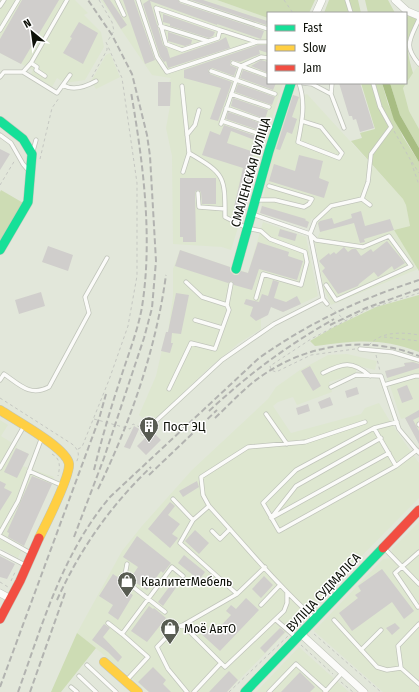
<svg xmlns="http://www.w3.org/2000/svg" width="419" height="692" font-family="'Fira Sans Condensed',sans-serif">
<rect width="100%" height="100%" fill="#e2e7da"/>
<path fill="#dee7d0" d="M0,0H75L88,13L84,15L101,32L104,47L85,80L65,83L57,78L52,87L31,74L33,70L0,53Z
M101,0H217L268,18V83H283L231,250L222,247L173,244L172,156L166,128L170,106H158L171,78L152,75Z
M110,53L120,77L96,89L91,81L106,55Z
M419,64V129L409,111L403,88Z
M307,94L403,199L406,204L410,226L394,230L418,269L331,305L324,289L315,243L320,232L317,222L312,218L307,228L260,213L274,148L293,95L299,97Z
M263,222L306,237L318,296L283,312L271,307L260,313L264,317L261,319V329L239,343L210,367L151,423L144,419L139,415L156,376L166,332H168L173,296V269L180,250L248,273Z
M347,354L377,361L375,370L356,365V374L329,382L332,392L297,405L293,397L278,402L273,406L291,433L361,414L365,408L379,403L391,423L419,463V498L227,692H149L77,633L122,551L142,526L192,470L268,399L276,387L300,370L328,355Z
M414,361L419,364V443L405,418L401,419L385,371L405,366L404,363Z
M0,420L8,425L1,436L17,446L16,448L29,454L23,466L54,477L18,558L0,548Z
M419,522V692H383L314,631L383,559L391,558L392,549Z
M299,647L349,692H256Z"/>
<path fill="#cddcb4" d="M217,0H315L309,13H268V18Z
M329,0H358L361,13H324Z
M365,0H388L395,13H368Z
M413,14L417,19C407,45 405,46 413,73L403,88L409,111L419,129V148L400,115L390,83H406V17Z
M361,83H382L388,104L403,137L419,162V271L394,230L410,226L406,205L403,199L351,141L362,138L360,133L375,129Z
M1,190L25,204L0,244V192Z
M419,295V352C380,337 355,341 315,346L310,341L334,327L376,307Z
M77,633L96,648L61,692H51Z"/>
<path fill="#a8bd83" d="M382,83H390L400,115L419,148V162L394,120Z"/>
<path fill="#d0cecc" d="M22,0H59L21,64L0,53V39Z
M103,0H110L127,25L121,29Z
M123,0H134L155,60L145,64Z
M149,0H178L180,3L264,31L261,39L217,24V25L150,1L163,45L167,48L170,58L219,41L226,37L230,48L168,68L166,61L164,62L160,56L143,4Z
M191,0H203L267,21L266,25Z
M163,14L215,32L213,36L209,38L170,26V24L163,22Z
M79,22L98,33L83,64L63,53L72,38L70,37Z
M168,32L192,40L191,44L185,46L168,41Z
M258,45H268V53L259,50L260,54L240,62L231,60L230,65L237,68L234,76L212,68L208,70L210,74L232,82L218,121L210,119L221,88L184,78V70Z
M261,60L268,62V73L251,66Z
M243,70L268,79V83H276L273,90L240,78Z
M158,82H171L170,106H158Z
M339,83H360L374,128L360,132L356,119L353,120L352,116H349Z
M238,84L275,97L272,105L235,92Z
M293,95L299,97L292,117L297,119L292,134L287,132L280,150L276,149Z
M233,98L268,110L265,119L231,106Z
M228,112L263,124L260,133L258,130L226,119Z
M224,125L256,136L259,135L257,141L231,131L227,143L254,152L246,176L253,177L245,210L243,209L240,220L235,219L238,208L234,207L243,168L202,155L210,131L220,135Z
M0,149L10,154L0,170Z
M299,155L323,161L319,178L329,182L324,198L269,181L274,164L295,171Z
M180,178H216V204H202L201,192L198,190L195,192L196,242H183V237H180Z
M262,206L306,219L305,220L309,222L307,228L260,213Z
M361,211L365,226L390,219L394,230L364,239L365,242L360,243L354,223L320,232L318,223L320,221L332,218L334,224L352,218L351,214Z
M280,229L297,234L295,241L278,236Z
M387,241L405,263L394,270L392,266L378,277L374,272L359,284L358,286L338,294L322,271L325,268L319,261L329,253L330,255L334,252L336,254L344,247L348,252L352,249H356L361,256L371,249L373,252Z
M258,242L289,252L288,256L303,261L297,280L259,269L252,290L234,285L232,281L228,283L175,266L180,250L230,267V271L234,275H238L241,271L248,273Z
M48,246L73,255L68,271L42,262Z
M273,280L279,282L274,298L286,302L297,296L301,304L283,312L271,307L268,315L256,321L250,316L253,307L244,304L246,299L259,302L262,294L268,296Z
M41,292L45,306L19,314L15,300Z
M176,293L189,295L181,334L172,333L171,343H173L170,353L161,351L166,332H168Z
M413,362L419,364V368L387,378L385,371L405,366L404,363Z
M310,366L321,386L313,391L301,371Z
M407,385L413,399L402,403L397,389Z
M357,387L359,394L347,398L345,391Z
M330,397L333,405L321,409L318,402Z
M308,404L310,411L298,415L296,408Z
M419,410V417L413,420L419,431V444L405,418Z
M134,426L139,429L130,449L124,447Z
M152,431L161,440L146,455L137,446Z
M16,448L29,454L17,478L4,472Z
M32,476L52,484L24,546L8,537L9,533L7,532Z
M0,481L6,484L4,488L12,492L0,511Z
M197,481L199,487L183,497L179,491Z
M170,502L175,506L168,515L180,524L172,534L178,538L170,548L148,529Z
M195,530L209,543L199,554L185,541Z
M137,536L171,563L163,573L161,571L147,590L130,579L138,567L123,557Z
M184,555L205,572L199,580L178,563Z
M0,556L15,564L7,579L0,577Z
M382,569L414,611L404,619L392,602L352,631L339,613L358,598L355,595L361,591L358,586Z
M113,574L122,580L118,585L133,595L118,620L108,613L113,605L99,596Z
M264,576L273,585L261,598L252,589Z
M175,579L180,582L163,606L158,602Z
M246,598L259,610L220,651L198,631L203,625L213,634L231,615L226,611L231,605L236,609Z
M149,606L153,609L154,608L166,618L147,642L131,631Z
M395,623L400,628L392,635L386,628Z
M104,624L110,628L103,637L122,657L118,662L108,652L92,640Z
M280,628L285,632L265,653L260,648Z
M153,667L166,680L163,684L171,692H149L138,682Z
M229,671L238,680L227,692H209Z
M300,672L315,687L310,692H281Z"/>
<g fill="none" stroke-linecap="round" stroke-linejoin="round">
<defs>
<path id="lane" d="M117,0L124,15
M138,0L157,57L167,72L257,42H268
M181,0L268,29
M347,0L351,13
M0,6L4,0
M156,8L220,30L218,38L182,50L166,44Z
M160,26L208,41
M0,30L18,0
M220,30L257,42
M31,63L37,67L36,70L45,76
M233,63L268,76
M419,64C403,45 410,40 419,19
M211,71L275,94
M23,72L31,63L67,0
M0,77L4,72H23L57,93L70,75
M299,83C306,103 302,122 298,142L339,158L342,153L321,127L302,121
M303,83L312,84L331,94L344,128
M63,85C73,91 87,86 96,81
M182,86L189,153C225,174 225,176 225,217L247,228L261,231L270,239L305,252L307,262L301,285L263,274L256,298
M231,94L269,107
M331,94L332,83
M226,108L263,121
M222,121L257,133
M221,124L241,66L261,57L268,58
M0,135L11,143L23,164L29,171
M187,135L195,125L199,110
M33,151L36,140
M183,172L189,153
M198,193L199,207L225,209
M362,199L368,182L371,154L391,127L380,107L373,83
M256,200H275L304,207L309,204L312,199L269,186
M252,214L310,234L316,240L363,247L389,236L411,266L336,300L326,285
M186,282L202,297L227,305
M327,304L323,299L310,234L315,221L331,206L362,199L370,205
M195,320L222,328
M360,349L392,352L419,360
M323,373C343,363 352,360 370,376
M0,380L4,374C20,385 30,397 49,387L89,313L85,297L107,258
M384,385L415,376H419
M331,387L356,375L381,376L399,429L419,453
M169,389L191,343L215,349L229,310L227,305L231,284
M266,414L287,444
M419,424V425
M374,428L296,470L263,503L279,531L396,466L374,428L397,422
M143,433L222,360L274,324L323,299
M396,466L417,450
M0,468L24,426
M29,471L61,485
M173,499L193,520
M209,506L203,495L201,477L248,447L305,442L365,422
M273,517L389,453
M271,518L296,486L381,438
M212,531L220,539L230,529
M0,533L18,501L42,437
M0,536L32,554
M384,548L419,584
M0,552L25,565
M127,564L125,575L128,583L165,612
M265,567L237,594L180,543L193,520L209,506C244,544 277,585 315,619
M237,594L183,625L225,667L284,611L287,603V593
M261,605L280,585
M418,607L395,573L419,552
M276,620L298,639
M334,620L377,667L387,670L401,668L419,684
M108,623L122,634
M183,625L175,628L157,647L168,669L187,692
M361,650L381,630
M87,665L116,692
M401,668L398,646L419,624
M79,676L96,692
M126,681L148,657L122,634L172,567L183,576
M71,687L77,692
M194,692L221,663
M269,692L296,664L326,691
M325,692L342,673"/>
<path id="street" d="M395,0L407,11L419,16
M316,13L322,0
M0,593L11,599
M302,635L364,692"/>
<path id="fast" d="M0,121L23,139L32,154L28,202L0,250
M236,269L269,151L291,83
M245,692L383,548"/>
<path id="slow" d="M0,410C15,420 67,448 69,464C70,477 46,524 39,538
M104,662L138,692"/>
<path id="jam" d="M383,548L419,510
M0,619L20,581L39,538"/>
</defs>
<use href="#lane" stroke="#c1c5bb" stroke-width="5"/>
<use href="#street" stroke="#c1c5bb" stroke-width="8"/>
<use href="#fast" stroke="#c1c5bb" stroke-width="10"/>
<use href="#slow" stroke="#c1c5bb" stroke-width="10"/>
<use href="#jam" stroke="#c1c5bb" stroke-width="10"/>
<path stroke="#c5c7c2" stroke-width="1" stroke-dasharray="3 3" stroke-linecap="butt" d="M99,0L112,22L114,31L107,42
M284,0L293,13
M92,77L107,50V45
M394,131L410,159L419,185
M40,159L52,108L59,98
M412,162L419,173
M0,185L15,160
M330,307L346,321
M384,337L419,341
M369,345C382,331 402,332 419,335
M355,349L311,355L276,372L271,370L270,366L311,339L368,309L419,293
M376,355L380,371
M0,398L72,444C79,450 80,455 76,463
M94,419L130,429L133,424L142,428
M78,449L82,447L109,380L128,326L137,276V183L122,78L106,42
M52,454C61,459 60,467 58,476
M11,581L16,570
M0,582L8,587
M295,630L303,622
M314,634L381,692
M301,645L333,674
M341,682L353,692
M229,692L288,636"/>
<use href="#lane" stroke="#fbfbf9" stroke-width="3.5"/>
<use href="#street" stroke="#fbfbf9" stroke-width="7"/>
<use href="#fast" stroke="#16e098" stroke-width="9"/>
<use href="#slow" stroke="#ffcf43" stroke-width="9"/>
<use href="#jam" stroke="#f24e42" stroke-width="9"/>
<path stroke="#b2b3b0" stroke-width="2" stroke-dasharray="6 3" stroke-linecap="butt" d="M330,325L366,308L419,289
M209,411C250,373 285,347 334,319
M215,418C231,403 245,387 263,375C308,344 368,335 419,356
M94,470C102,437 112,404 123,371C130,350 138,329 142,307C153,237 143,162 131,92
M149,475L217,410
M98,489C131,421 156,349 166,275
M74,537L104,458L144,338L152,308L156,261L150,156L147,135L132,74L112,35L88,0
M57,600C80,549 111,505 151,467
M0,687L99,419L106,394
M18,692C43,623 62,554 110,497L259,358C312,321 358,300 419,280
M30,692L65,593"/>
</g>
<defs>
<symbol id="building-pin" viewBox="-11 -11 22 30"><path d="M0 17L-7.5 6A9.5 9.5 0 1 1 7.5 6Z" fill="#585c52" stroke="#fff"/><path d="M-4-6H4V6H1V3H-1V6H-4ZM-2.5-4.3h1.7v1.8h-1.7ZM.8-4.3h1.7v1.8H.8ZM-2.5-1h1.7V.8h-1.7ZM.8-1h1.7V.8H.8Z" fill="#fff"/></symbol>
<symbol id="shop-pin" viewBox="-11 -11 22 30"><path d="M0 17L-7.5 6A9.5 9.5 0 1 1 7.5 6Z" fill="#585c52" stroke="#fff"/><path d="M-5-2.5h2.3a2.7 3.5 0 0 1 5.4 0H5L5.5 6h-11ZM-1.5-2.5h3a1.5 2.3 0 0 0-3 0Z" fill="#fff"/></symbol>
</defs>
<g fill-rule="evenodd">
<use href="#building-pin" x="138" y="415" width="22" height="30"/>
<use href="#shop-pin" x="116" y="570" width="22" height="30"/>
<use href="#shop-pin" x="159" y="617" width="22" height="30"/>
</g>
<g text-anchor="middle" stroke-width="3" stroke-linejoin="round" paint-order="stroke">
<g font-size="13" fill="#0e1109" stroke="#fff">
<text transform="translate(250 172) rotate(-74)" y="5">СМАЛЕНСКАЯ ВУЛІЦА</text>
<text transform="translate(323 592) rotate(-47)" y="5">ВУЛІЦА СУДМАЛІСА</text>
</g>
<g font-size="13" fill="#0e1109" stroke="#fff" text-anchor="start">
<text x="163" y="431">Пост ЭЦ</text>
<text x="141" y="586">КвалитетМебель</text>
<text x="184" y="633">Моё АвтО</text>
</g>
</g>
<rect x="267" y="12" width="140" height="72" fill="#ffffff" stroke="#9fa09d"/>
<rect x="275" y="25" width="20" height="6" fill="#16e098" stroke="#9fa09d"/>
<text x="303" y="32" font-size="12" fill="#0e1109">Fast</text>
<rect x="275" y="45" width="20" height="6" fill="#ffcf43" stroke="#9fa09d"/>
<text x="303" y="52" font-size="12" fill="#0e1109">Slow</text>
<rect x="275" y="65" width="20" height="6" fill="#f24e42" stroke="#9fa09d"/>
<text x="303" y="72" font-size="12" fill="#0e1109">Jam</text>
<g transform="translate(32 32) rotate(331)" stroke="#ffffff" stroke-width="3" paint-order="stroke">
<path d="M0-3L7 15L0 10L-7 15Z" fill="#0e1109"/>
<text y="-6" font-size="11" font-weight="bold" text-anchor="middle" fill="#0e1109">N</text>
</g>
</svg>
